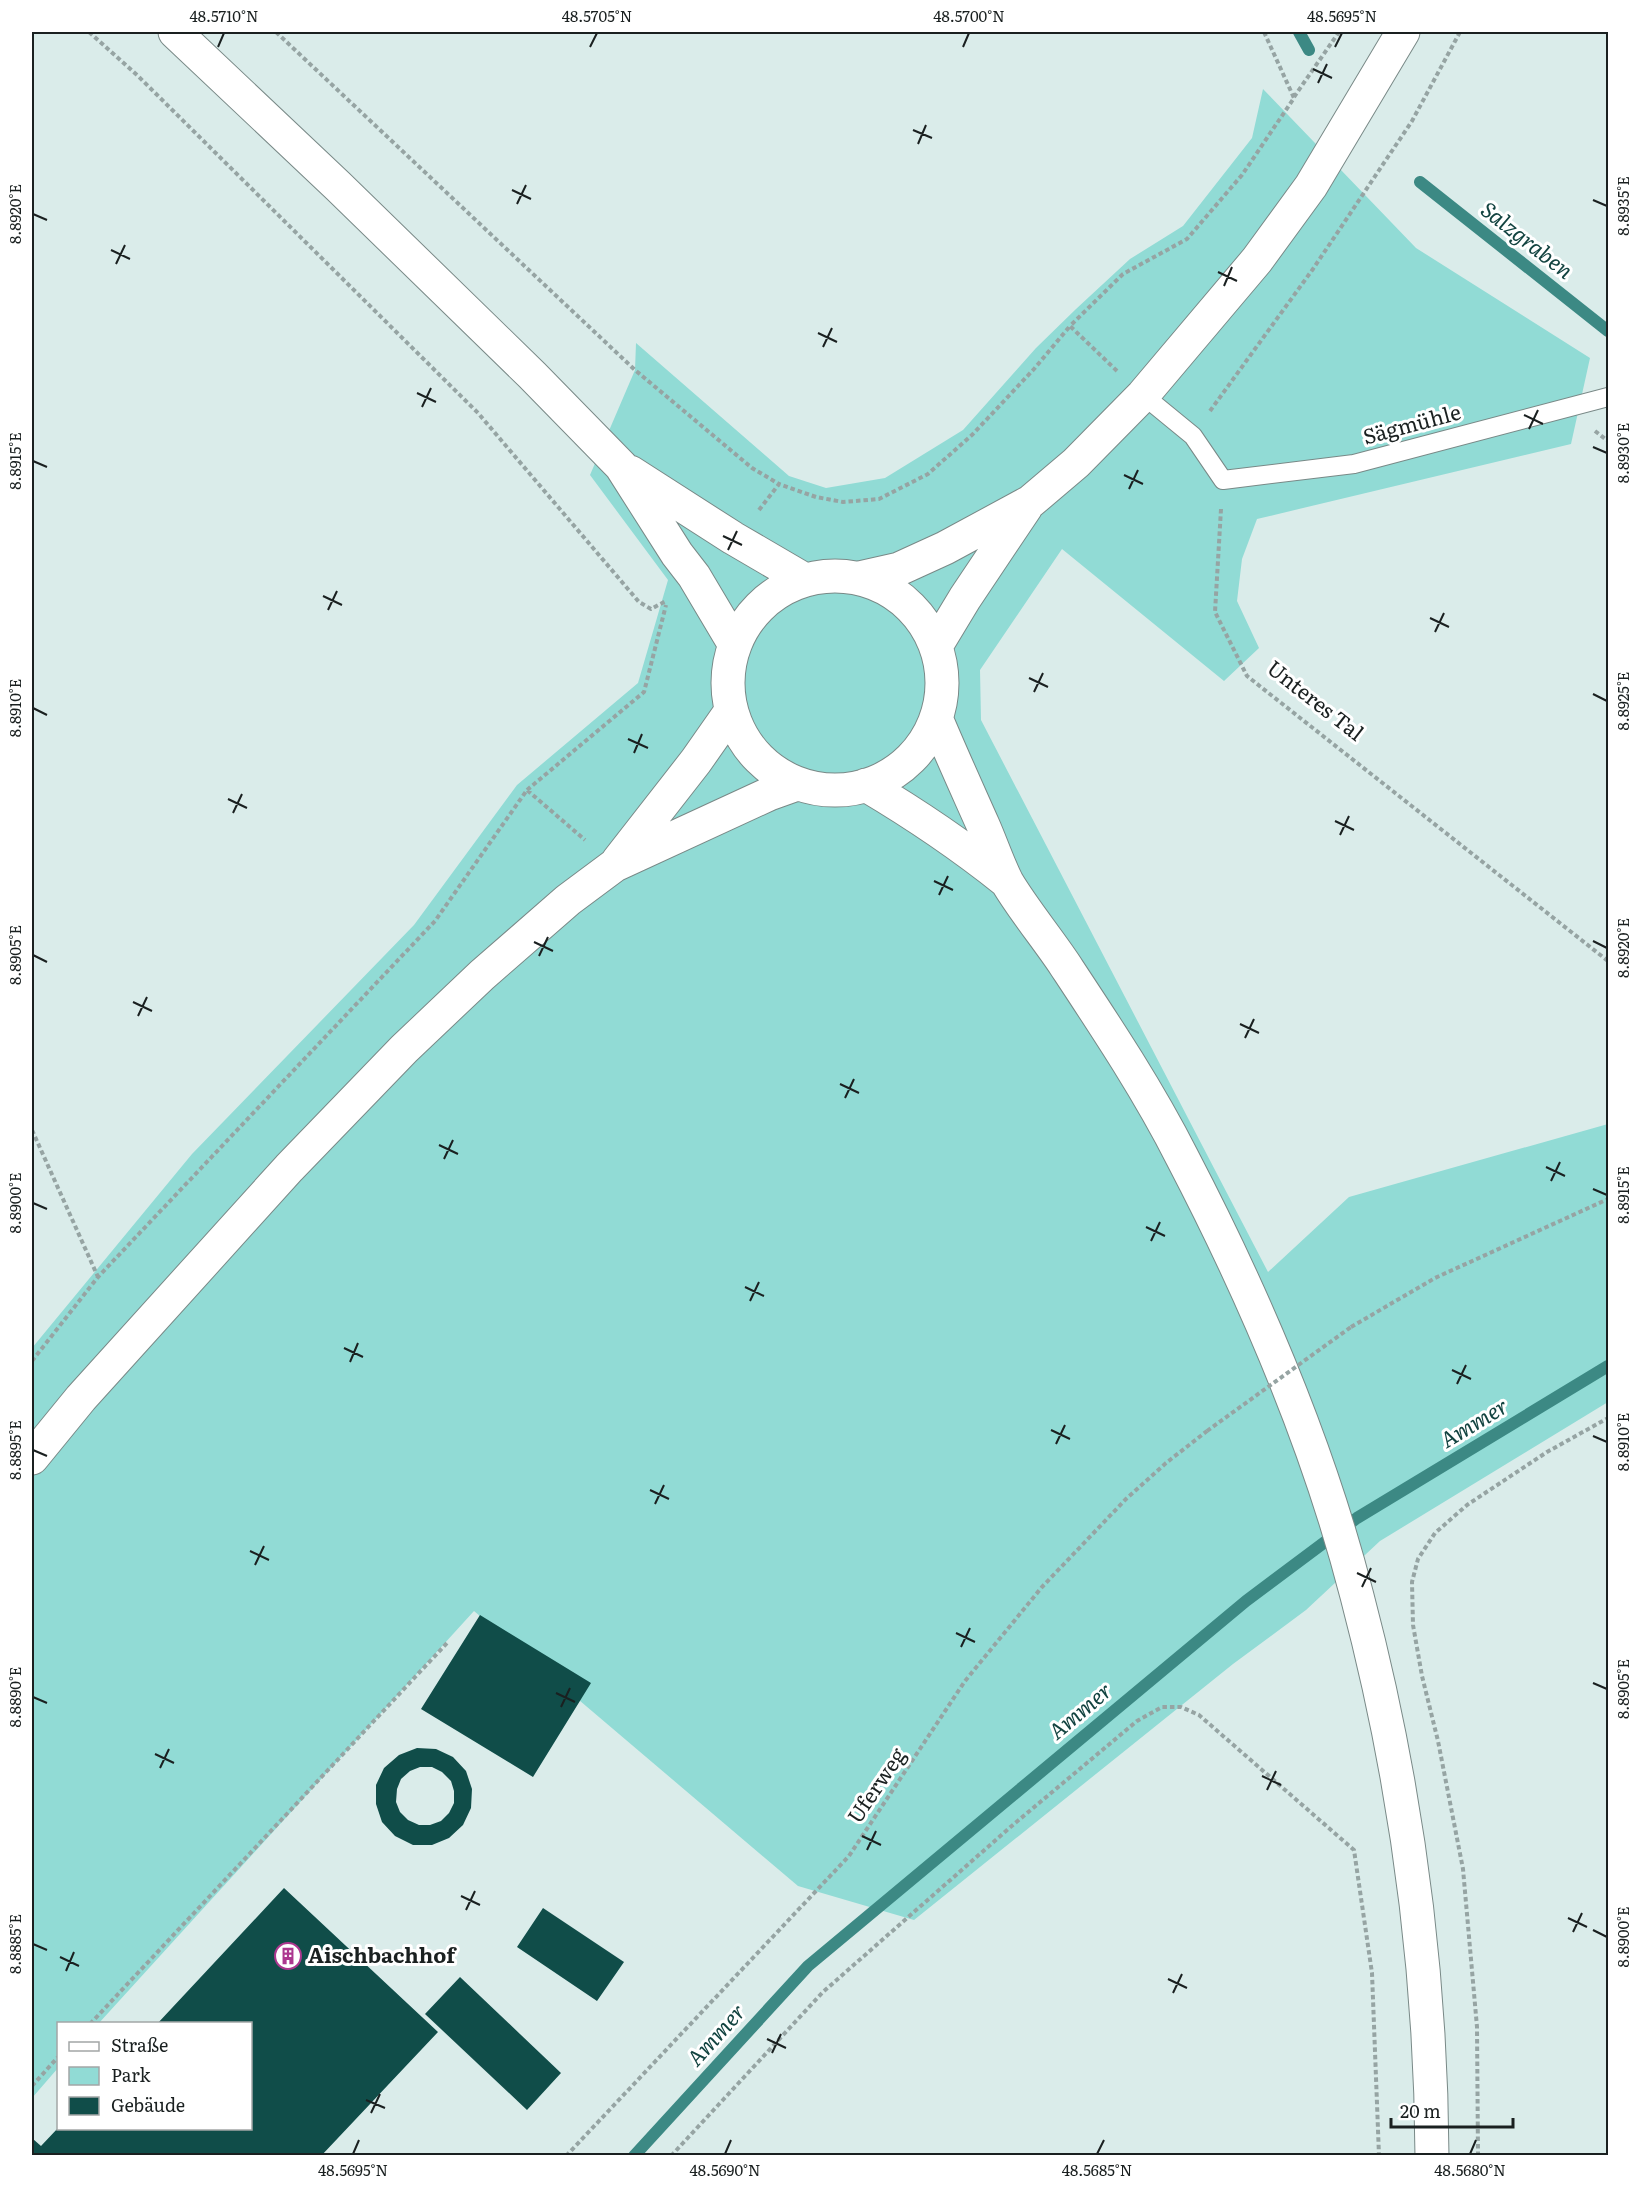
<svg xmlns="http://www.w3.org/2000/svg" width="1640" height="2187" font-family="Literata,serif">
<rect width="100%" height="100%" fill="#daecea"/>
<path fill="#91dbd5" d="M1263,89L1416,248L1590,358L1571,444L1257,519L1242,559L1237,601L1259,648L1224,681L1062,549L980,670L981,720L1268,1272L1349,1197L1608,1124V1402L1380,1541L1306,1610L1233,1664L914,1920L798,1886L474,1611L99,2023L58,2024V2068L32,2098V1348L192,1154L414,925L517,785L638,683L668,580L590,475L635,370L636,343L789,476L826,488L885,478L963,430L1036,348L1076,309L1130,259L1183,226L1252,138Z"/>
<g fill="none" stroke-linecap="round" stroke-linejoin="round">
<path stroke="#3c8984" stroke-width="12" d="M1299,32L1309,50
M1420,182L1608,331
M634,2156L808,1966L1246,1601L1357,1518L1608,1366"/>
</g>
<path fill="#104d49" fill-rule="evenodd" d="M480,1615L591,1683L533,1777L421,1709Z
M417,1748L436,1749L453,1757L466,1771L472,1789L471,1808L463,1825L449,1838L432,1845H413L395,1836L382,1822L376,1804V1785L384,1768L399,1755ZM420,1767H432L442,1772L451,1781L454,1791V1803L449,1813L441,1821L430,1825H419L408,1820L400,1812L396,1802L397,1789L401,1779L410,1771Z
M284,1888L438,2032L321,2156H32L33,2139L41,2146L58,2128H250V2024H157Z
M543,1908L624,1962L597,2001L517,1947Z
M460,1977L561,2073L527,2110L425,2014Z"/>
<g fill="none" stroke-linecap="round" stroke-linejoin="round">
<defs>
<path id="service" d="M1143,395L1193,436L1223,480L1354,464L1608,397"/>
<path id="tertiary" d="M175,32L338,186L532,375L621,466L677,554L694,576L735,645
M630,472L733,538L805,580
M728 683a107 107 0 1 1 214 0a107 107 0 1 1-214 0Z
M859,578L899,569L945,548L1030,502L1076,463L1143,395L1257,260L1311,186L1403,32
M936,646L965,598L1026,507
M936,718C951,754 967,789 983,825C991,843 998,864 1007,882C1023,909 1047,938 1065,965C1106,1027 1148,1090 1182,1157C1254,1295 1318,1444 1357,1596C1405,1778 1431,1967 1432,2156
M866,785C915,814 961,845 1006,881
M618,861L696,761L731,711
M32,1458L81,1398L289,1168L404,1049L482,975L568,900L615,865L769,794L797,784"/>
</defs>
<use href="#service" stroke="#798987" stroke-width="20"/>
<use href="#tertiary" stroke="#798987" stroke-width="35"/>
<path stroke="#96a4a3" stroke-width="4" stroke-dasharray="4.5 3" stroke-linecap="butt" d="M89,32L138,76L478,413L639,602L651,609L666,601
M276,32L635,370L752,468L779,484
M1294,97L1339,32
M1117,371L1070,326L1123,274L1187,239L1242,175L1294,98L1264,32
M1210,411L1313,269L1412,121L1460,32
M1595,431L1608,441
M1221,509L1215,612L1247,676L1608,961
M759,510L779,484L816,497L843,502L879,499L928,474L973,434L1034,369L1070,326
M527,790L644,692L666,605
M32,1130L98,1277
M1351,1327L1435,1278L1608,1199
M32,1361L98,1277L435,921L527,790L585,840
M90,2024L447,1643
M32,2086L58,2057
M566,2156L849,1856L965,1681L1042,1587L1126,1499L1166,1463L1207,1431
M671,2156L823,1992L1014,1824L1137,1721L1162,1707H1181L1199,1715L1354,1850L1372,1973L1379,2156
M1478,2156L1477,2027L1463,1869L1438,1741L1422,1676L1413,1625L1412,1582L1418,1559L1435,1533L1467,1505L1547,1452L1608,1418"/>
<use href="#service" stroke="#fff" stroke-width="18"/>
<use href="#tertiary" stroke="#fff" stroke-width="33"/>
<path stroke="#96a4a3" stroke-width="4" stroke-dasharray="4.5 3" stroke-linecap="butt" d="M1207,1431L1351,1327"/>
</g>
<path fill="none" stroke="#1a2020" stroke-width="2" d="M218,47L224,33M590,47L597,33M963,47L969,33M1335,47L1342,33M1313,69L1332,78M1318,83L1327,64M913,130L932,138M918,144L926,125M512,190L531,199M1593,200L1607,206M517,204L526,185M33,214L47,220M111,250L130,259M116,264L125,245M1218,272L1237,281M1224,286L1232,267M818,333L837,342M823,347L832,328M417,393L436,402M422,407L431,388M1524,415L1543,424M1529,429L1538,410M1593,447L1607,453M33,461L47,467M1124,475L1143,484M1129,489L1138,470M723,536L742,545M728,550L737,531M323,596L342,605M328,610L337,591M1430,618L1449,627M1435,632L1444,613M1029,678L1048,687M1034,692L1043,673M1593,694L1607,701M33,708L47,715M628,739L648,748M634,753L642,734M228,799L247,808M233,813L242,794M1335,821L1354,830M1340,835L1349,816M934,881L953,890M939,895L948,876M1593,941L1607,948M534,942L553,951M33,955L47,962M539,956L548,937M133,1002L152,1011M138,1016L147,997M1240,1024L1259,1033M1245,1038L1254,1019M840,1084L859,1093M845,1098L854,1079M439,1145L458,1154M444,1159L453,1140M1546,1167L1565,1176M1551,1181L1560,1162M1593,1189L1607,1195M33,1203L47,1209M1146,1227L1165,1236M1151,1241L1160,1222M745,1287L764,1296M750,1301L759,1282M344,1348L363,1357M350,1362L358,1343M1452,1370L1471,1379M1457,1384L1466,1365M1051,1430L1070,1439M1593,1436L1607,1442M1056,1444L1065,1425M33,1450L47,1456M650,1490L669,1499M655,1504L664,1485M250,1551L269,1560M255,1565L264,1546M1357,1573L1376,1582M1362,1587L1371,1568M956,1633L975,1642M961,1647L970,1628M1593,1683L1607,1689M556,1693L575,1702M33,1697L47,1703M561,1707L570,1688M155,1754L174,1763M160,1768L169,1749M1262,1776L1281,1785M1267,1790L1276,1771M862,1836L881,1845M867,1850L876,1831M461,1896L480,1905M466,1910L475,1891M1568,1918L1587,1927M1593,1930L1607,1937M1573,1932L1582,1913M33,1944L47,1950M60,1957L79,1966M66,1971L74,1952M1168,1979L1187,1988M1173,1993L1182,1974M767,2039L786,2048M772,2053L781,2034M366,2100L385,2108M371,2113L380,2094M353,2154L359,2140M725,2154L731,2140M1097,2154L1104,2140M1470,2154L1476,2140"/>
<defs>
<symbol id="building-ring" viewBox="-11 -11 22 22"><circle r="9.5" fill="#fff" stroke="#ac378f" stroke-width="1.5"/><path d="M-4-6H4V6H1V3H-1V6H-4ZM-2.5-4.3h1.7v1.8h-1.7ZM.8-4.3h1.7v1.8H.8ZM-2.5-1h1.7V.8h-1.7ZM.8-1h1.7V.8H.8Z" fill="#ac378f"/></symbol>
</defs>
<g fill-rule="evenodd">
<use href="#building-ring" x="273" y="1941" width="30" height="30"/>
</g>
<g text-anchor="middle" stroke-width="6" stroke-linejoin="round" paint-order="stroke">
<g font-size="21" fill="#1a2020" stroke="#fff">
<text transform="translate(1412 425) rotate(-15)" y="7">Sägmühle</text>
<text transform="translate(1315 701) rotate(38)" y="7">Unteres Tal</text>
<text transform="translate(877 1786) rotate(-56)" y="7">Uferweg</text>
</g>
<g font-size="21" font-weight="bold" fill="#1a2020" stroke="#fff" text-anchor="start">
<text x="308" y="1963">Aischbachhof</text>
</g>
<g font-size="22" font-style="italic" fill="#124340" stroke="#fff">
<text transform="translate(1527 240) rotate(38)" y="8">Salzgraben</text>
<text transform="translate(1474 1423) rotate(-31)" y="8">Ammer</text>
<text transform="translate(1080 1711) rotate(-40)" y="8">Ammer</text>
<text transform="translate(716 2035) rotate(-48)" y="8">Ammer</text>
</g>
</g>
<rect width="1640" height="2187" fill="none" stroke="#ffffff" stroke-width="66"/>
<rect x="57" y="2022" width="195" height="108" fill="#ffffff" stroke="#a3a6a6" stroke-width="1.5"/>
<rect x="69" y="2042" width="30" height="9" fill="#ffffff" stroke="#a3a6a6" stroke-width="1.5"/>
<text x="111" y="2052" font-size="18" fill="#1a2020">Straße</text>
<rect x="69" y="2067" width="30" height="18" fill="#91dbd5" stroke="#a3a6a6" stroke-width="1.5"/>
<text x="111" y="2082" font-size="18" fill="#1a2020">Park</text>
<rect x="69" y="2097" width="30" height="18" fill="#104d49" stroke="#a3a6a6" stroke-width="1.5"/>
<text x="111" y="2112" font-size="18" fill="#1a2020">Gebäude</text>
<path d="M1391 2118v9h122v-9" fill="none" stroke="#1a2020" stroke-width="3"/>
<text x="1400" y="2118" font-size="18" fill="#1a2020" stroke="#ffffff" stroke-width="4.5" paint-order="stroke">20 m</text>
<rect x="33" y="33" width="1574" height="2121" fill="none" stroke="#1a2020" stroke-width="2"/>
<g font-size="15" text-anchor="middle" fill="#1a2020">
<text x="224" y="22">48.5710°N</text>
<text x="597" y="22">48.5705°N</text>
<text x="969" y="22">48.5700°N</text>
<text x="1342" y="22">48.5695°N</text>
<text transform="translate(1624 206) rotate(-90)" y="5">8.8935°E</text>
<text transform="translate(16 214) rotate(-90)" y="5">8.8920°E</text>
<text transform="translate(1624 453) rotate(-90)" y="5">8.8930°E</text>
<text transform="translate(16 461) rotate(-90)" y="5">8.8915°E</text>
<text transform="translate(1624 701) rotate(-90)" y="5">8.8925°E</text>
<text transform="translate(16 708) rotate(-90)" y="5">8.8910°E</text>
<text transform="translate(1624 948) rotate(-90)" y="5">8.8920°E</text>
<text transform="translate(16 955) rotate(-90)" y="5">8.8905°E</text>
<text transform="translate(1624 1195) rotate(-90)" y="5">8.8915°E</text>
<text transform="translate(16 1203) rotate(-90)" y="5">8.8900°E</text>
<text transform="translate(1624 1442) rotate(-90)" y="5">8.8910°E</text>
<text transform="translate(16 1450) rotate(-90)" y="5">8.8895°E</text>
<text transform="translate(1624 1689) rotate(-90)" y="5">8.8905°E</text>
<text transform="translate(16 1697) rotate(-90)" y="5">8.8890°E</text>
<text transform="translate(1624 1937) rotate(-90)" y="5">8.8900°E</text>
<text transform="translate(16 1944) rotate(-90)" y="5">8.8885°E</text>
<text x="353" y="2176">48.5695°N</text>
<text x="725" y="2176">48.5690°N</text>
<text x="1097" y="2176">48.5685°N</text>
<text x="1470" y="2176">48.5680°N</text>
</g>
</svg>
